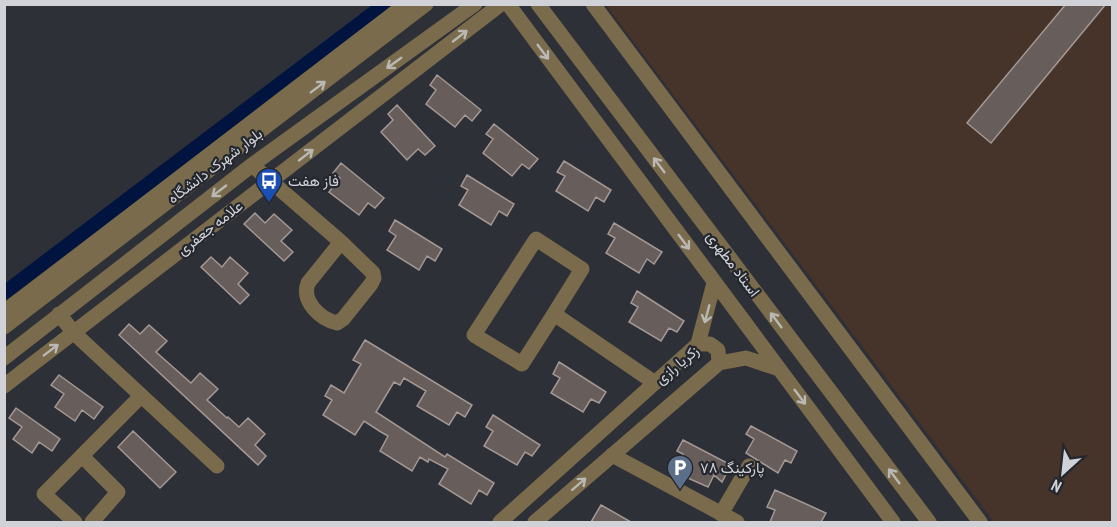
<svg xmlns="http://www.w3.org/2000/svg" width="1117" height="527" font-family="'PT Sans Narrow',Vazirmatn,sans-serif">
<rect width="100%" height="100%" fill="#2e3038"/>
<path fill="#46342b" d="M606,5H1112V522H994Z"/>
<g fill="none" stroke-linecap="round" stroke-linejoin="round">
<path stroke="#00143f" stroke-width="14" d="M4,293L385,4"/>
</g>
<path fill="#675d5a" stroke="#a39894" stroke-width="1.5" d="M1066,4H1106L991,143L967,123Z
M437,75L481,110L472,121L465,115L455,127L426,104L436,90L430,85Z
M397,105L435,146L425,155L418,149L407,160L381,132L393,120L388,114Z
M494,124L538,159L529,169L522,164L512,176L483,153L493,139L486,134Z
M564,161L611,190L604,202L596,197L588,211L556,191L565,176L557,172Z
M341,163L384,198L375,208L368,203L359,215L329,192L340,178L333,173Z
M467,175L514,204L507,216L499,211L491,225L459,205L468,190L461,186Z
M255,213L265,223L274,214L292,230L281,241L293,252L284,261L244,224Z
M395,220L442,249L435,261L427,256L419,270L387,250L396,236L389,231Z
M614,223L662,252L654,264L647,259L639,273L606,253L615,238L608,234Z
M211,257L222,267L230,257L248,273L238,284L249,295L240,304L201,267Z
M637,291L684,321L677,332L669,328L661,341L629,322L638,307L631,303Z
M129,324L140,334L149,325L167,341L156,352L191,383L200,373L218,389L207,400L227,418L228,417L239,427L248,418L265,434L255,445L266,456L258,465L119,335Z
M365,340L472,405L465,417L457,412L449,425L417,406L426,391L404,378L400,385L394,382L376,412L445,457L447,454L494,483L487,495L479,490L471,504L439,484L448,469L429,459L428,462L420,457L412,471L380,451L388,436L381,432L364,421L355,435L323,415L332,400L325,396L331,385L344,393L361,364L353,360Z
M559,362L606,392L599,403L591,399L583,412L551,393L560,378L553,374Z
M59,375L103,407L94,419L82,410L75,421L55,407L64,394L51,385Z
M16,408L60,439L52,451L39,442L32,453L13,439L22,427L9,418Z
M493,415L540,445L532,456L525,452L517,465L484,446L493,431L486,427Z
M751,426L797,451L791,463L785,460L778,473L746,453L754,439L746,434Z
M133,431L176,472L160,488L118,447Z
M683,440L731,465L722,482L714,475L708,487L674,472L683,454L677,451Z
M775,490L826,513L821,522H770L775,510L767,507Z
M601,505L631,522H591Z"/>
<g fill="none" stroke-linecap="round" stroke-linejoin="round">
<path stroke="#796b4b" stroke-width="15" d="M508,4L893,522
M538,4L929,522
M593,4L980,522
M252,165L341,242L373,273L374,278L371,284L343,319L337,323C320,319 301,301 308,283L341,242
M4,312L406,4
M59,314L74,333L217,466
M554,314L582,269L536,239L474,335L522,364L554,314L655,383
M4,327L426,4
M698,344L714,283
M4,358L252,165L475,4
M719,363L746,358L779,369
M4,386L501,4
M612,455L737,522
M82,456L118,492L92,522
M721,514L749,466
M75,522L44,494L141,396
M500,522L698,344H710L718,350L719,363L535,522"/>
</g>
<defs><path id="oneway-shaft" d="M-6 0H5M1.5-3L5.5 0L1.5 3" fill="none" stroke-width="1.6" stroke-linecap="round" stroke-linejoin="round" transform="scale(1.5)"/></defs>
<g stroke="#bab8b4">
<use href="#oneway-shaft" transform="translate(460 36) rotate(-38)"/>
<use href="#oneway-shaft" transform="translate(543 52) rotate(53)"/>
<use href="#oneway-shaft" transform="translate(394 63) rotate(144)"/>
<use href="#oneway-shaft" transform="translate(318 87) rotate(-37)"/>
<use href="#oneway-shaft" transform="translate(306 155) rotate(-38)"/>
<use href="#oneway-shaft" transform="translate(659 165) rotate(-127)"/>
<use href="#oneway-shaft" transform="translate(219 191) rotate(142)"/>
<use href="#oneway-shaft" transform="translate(684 242) rotate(53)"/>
<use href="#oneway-shaft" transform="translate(707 314) rotate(105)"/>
<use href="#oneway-shaft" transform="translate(776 320) rotate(-127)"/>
<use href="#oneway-shaft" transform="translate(51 350) rotate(-37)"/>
<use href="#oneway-shaft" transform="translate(800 397) rotate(53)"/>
<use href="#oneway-shaft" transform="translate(894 476) rotate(-127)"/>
<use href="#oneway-shaft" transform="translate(579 484) rotate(-41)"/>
</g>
<defs>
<symbol id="bus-pin" viewBox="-11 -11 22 30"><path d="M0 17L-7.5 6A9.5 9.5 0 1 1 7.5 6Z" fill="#1a4fb4" stroke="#24272e"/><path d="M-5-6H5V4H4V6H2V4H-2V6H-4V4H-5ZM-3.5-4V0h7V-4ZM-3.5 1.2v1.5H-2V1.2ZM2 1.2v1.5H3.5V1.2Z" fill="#fff"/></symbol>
<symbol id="parking-pin" viewBox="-11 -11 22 30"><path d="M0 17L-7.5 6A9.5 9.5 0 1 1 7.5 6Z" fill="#5c6f8a" stroke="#24272e"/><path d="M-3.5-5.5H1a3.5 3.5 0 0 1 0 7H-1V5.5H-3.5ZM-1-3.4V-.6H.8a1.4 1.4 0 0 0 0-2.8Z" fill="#fff"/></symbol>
</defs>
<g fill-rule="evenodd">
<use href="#bus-pin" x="254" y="166" width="30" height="40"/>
<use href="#parking-pin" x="665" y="453" width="30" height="40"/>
</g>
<g text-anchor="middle" stroke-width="4.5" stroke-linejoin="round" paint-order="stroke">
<g font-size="15" fill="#d0d2d7" stroke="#24272e">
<text transform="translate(215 166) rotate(-37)" y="5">بلوار شهرک دانشگاه</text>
<text transform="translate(210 228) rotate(-38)" y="5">علامه جعفری</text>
<text transform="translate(733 264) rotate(53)" y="5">استاد مطهری</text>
<text transform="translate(677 365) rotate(-40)" y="5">زکریا رازی</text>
</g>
<g font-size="15" fill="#d0d2d7" stroke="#24272e" text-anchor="start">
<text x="288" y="186">فاز هفت</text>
<text x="700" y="473">پارکینگ ۷۸</text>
</g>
</g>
<rect width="1117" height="527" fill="none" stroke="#d0d2d7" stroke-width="12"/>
<g transform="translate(1063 473) rotate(207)" stroke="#24272e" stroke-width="4.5" paint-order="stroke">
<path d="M0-4.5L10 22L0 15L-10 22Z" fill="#d0d2d7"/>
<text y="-9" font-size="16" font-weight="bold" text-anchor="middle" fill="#d0d2d7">N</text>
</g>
</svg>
